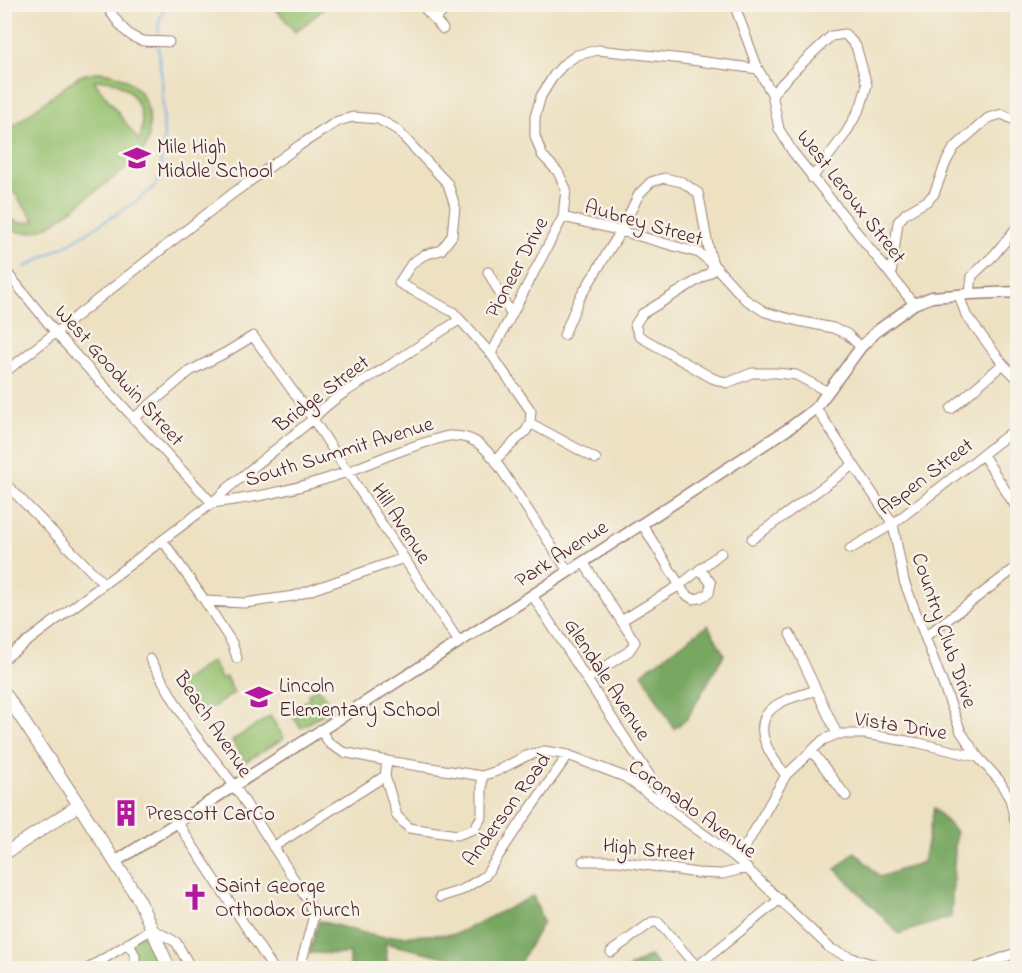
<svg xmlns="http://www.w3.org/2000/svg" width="1022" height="973" font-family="'Indie Flower',sans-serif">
<rect width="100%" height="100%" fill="#f7f3e8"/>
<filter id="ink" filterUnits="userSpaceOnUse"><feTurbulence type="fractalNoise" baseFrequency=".0167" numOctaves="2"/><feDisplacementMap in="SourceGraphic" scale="12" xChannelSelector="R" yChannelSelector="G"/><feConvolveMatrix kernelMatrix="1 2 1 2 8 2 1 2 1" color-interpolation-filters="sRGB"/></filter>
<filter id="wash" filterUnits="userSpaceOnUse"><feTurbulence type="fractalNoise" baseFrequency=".008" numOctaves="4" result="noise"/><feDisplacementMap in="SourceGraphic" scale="24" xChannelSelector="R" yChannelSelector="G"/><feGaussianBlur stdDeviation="1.35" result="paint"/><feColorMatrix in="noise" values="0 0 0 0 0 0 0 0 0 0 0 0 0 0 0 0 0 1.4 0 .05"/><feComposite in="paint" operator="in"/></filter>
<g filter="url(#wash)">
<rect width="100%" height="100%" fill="#ede1c2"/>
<path fill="#96c16f" stroke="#70704d" stroke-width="1.5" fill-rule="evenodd" d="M273,5H329L295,32Z
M96,72C130,72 153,97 149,131C149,139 147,146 142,152C131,168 104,184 89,196C76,206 63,218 48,226C45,228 40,230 36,231C25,234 14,231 5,226V218L22,223L35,221L5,180V132L78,77L86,74ZM100,80C106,80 113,81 119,84C139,94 147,121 139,141L94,81Z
M212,661L221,679L226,677L234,693L195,719L176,686Z
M318,687L332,708L301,728L291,713L299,708L298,706L310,698L308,694Z
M270,716L284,738L245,762L232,741Z
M143,934L150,945L159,968H135L128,943Z"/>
<path fill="#78a762" stroke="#616346" stroke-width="1.5" d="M708,625L724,654L687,719L674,729L642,673Z
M934,808L956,832L951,917L899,934L836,869L855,852L880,877L923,862Z
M533,896L543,922L517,968H465L467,962L385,943L388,968H350V954L309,953L319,921L379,937L456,934Z
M650,956L660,968H628Z"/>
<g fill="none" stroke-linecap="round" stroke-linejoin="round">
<path stroke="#6bacdf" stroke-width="2" d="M158,39L159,22L166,4
M25,267L67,245L134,203L153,188L161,177V153L164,138L162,82L158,45"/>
</g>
</g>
<g filter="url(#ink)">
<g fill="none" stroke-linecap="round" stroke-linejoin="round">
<defs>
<path id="minor" d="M105,4C115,18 126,38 144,41C152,42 161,41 169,42
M421,4L443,29
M734,4L758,69L772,94L779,129L792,151L914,304
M434,19L453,4
M772,94L798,67L831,36L845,34L856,46L867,85L861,106L846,133L812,178
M563,217L621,231L699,253L713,264L745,299L765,312L798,321L833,328L847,334L861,347
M713,264L711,272L642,314L635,325L639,336L712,378L727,383L752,373H776L796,375L828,392
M4,269L61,339L212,503L228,488L313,419C333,397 360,383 385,368C410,352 434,336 459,320
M488,272L511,314
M891,275L898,222L906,213L927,201L934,194L946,162L954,148L988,118L1002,114L1018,122
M970,294L972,276L994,255L1018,226
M959,295L966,315L1003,364L1018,379
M564,335L579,299L621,231L639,194L651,182L664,178L682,182L698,193C704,216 705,241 713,264
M491,354L563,217L566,189L558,172L542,155L535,136V117L541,96L554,75L564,64L577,55L598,50L683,59L758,69
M4,373L232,194L300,145L338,121L353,117L378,119L396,129L448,184L455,206L452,236L441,250L424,255L412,263L399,283L453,312L491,354L531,411L530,423L526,431L495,460
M816,408L893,524L904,581L961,732L978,757L999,780L1010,799L1018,834
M951,409L1003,364
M133,419L190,371L225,353L253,336L313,419L459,642
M530,423L596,459
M983,455L1018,510
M4,482L104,584
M642,524L685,594L693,599L700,598L709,593L711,583L700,569
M752,539L853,465
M163,541L205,601L232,643L237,658
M850,549L893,524L1018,427
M583,562L635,642L629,651L587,679
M532,595L670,807
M205,601L245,603L294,596L404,558
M621,621L680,585L721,553
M790,634L837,734
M926,636L1018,566
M4,659L212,503C259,498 305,487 350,471C375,461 400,450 427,442C434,440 442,437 449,436C471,435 482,444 495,460L568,571
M150,659L192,731L234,785L308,901L314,915L300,968
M320,730L330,744L343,752L387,761L482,776L497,771L526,756L544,751L568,755L625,777L735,857L831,949L852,958L886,968
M812,751L846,796
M387,761L385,776L397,816L409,828L457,835L474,829L482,816V776
M786,775C768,754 747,721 780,703C791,697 805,694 816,690
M177,822L273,968
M273,847L385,776
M735,857L748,842L786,775L823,740L837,734H865L919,743L978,757
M583,861H619L697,873L722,874L747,868
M440,897L462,890L485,876L523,819L568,755
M128,943L135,955V968
M611,952L652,922H658L697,967
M89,968L152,929L176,942L191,968
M695,968L780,899
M841,968L852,958
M976,968L1018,952"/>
<path id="tertiary" d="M115,862L514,607L788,429L816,408L861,347L877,331L914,304L932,297L970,294L1018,292"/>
<path id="secondary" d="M4,692L79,805L139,900L169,968
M4,854L79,805"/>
<path id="primary" d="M4,7L7,4"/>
</defs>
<use href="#minor" stroke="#9c8076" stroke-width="11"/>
<use href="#tertiary" stroke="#9c8076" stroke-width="13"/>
<use href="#secondary" stroke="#9c8076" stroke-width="14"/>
<use href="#primary" stroke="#9c8076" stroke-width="16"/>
<use href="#minor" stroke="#fff" stroke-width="9"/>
<use href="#tertiary" stroke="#fff" stroke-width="10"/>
<use href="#secondary" stroke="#fff" stroke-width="12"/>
<use href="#primary" stroke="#fff" stroke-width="14"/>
</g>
</g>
<defs>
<symbol id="school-bare" viewBox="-9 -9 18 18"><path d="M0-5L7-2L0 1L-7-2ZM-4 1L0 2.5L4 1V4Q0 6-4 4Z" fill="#b5179e" stroke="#f7f3e8" stroke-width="2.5" paint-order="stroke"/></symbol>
<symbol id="building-bare" viewBox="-9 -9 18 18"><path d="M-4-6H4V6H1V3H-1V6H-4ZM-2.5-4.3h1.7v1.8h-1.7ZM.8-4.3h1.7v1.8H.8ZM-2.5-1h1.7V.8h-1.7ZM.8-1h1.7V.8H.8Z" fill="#b5179e" stroke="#f7f3e8" stroke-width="2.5" paint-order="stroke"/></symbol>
<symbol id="church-bare" viewBox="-9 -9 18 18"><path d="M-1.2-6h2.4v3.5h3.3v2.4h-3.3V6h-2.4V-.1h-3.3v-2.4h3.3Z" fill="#b5179e" stroke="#f7f3e8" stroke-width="2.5" paint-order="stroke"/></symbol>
</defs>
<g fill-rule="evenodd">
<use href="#school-bare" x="118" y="139" width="38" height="38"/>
<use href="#school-bare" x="240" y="678" width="38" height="38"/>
<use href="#building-bare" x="107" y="794" width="38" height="38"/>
<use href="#church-bare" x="176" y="878" width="38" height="38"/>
</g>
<g text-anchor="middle" stroke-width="5" stroke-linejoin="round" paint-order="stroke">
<g font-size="21" fill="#4a1f2b" stroke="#f7f3e8" text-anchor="start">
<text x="157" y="153">Mile High<tspan x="157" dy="24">Middle School</tspan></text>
<text x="279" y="692">Lincoln<tspan x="279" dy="24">Elementary School</tspan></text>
<text x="146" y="820">Prescott CarCo</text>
<text x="215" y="892">Saint George<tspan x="215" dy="24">Orthodox Church</tspan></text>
</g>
<g font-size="21" fill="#4a1f2b" stroke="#f7f3e8">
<text transform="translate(852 196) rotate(52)" y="7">West Leroux Street</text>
<text transform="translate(644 222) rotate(16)" y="7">Aubrey Street</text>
<text transform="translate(516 267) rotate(-62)" y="7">Pioneer Drive</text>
<text transform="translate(120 375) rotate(48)" y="7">West Goodwin Street</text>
<text transform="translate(321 393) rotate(-37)" y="7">Bridge Street</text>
<text transform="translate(339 451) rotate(-17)" y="7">South Summit Avenue</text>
<text transform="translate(925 476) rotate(-37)" y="7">Aspen Street</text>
<text transform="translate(402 523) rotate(57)" y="7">Hill Avenue</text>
<text transform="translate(561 553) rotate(-33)" y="7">Park Avenue</text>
<text transform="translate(945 630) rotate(71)" y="7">Country Club Drive</text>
<text transform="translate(608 679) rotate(57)" y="7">Glendale Avenue</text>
<text transform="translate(214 724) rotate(56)" y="7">Beach Avenue</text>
<text transform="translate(901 725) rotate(9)" y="7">Vista Drive</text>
<text transform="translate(693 808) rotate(36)" y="7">Coronado Avenue</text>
<text transform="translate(506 809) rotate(-54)" y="7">Anderson Road</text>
<text transform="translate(649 849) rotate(6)" y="7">High Street</text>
</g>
</g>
<rect width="1022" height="973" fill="none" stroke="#f7f3e8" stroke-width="24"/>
</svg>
